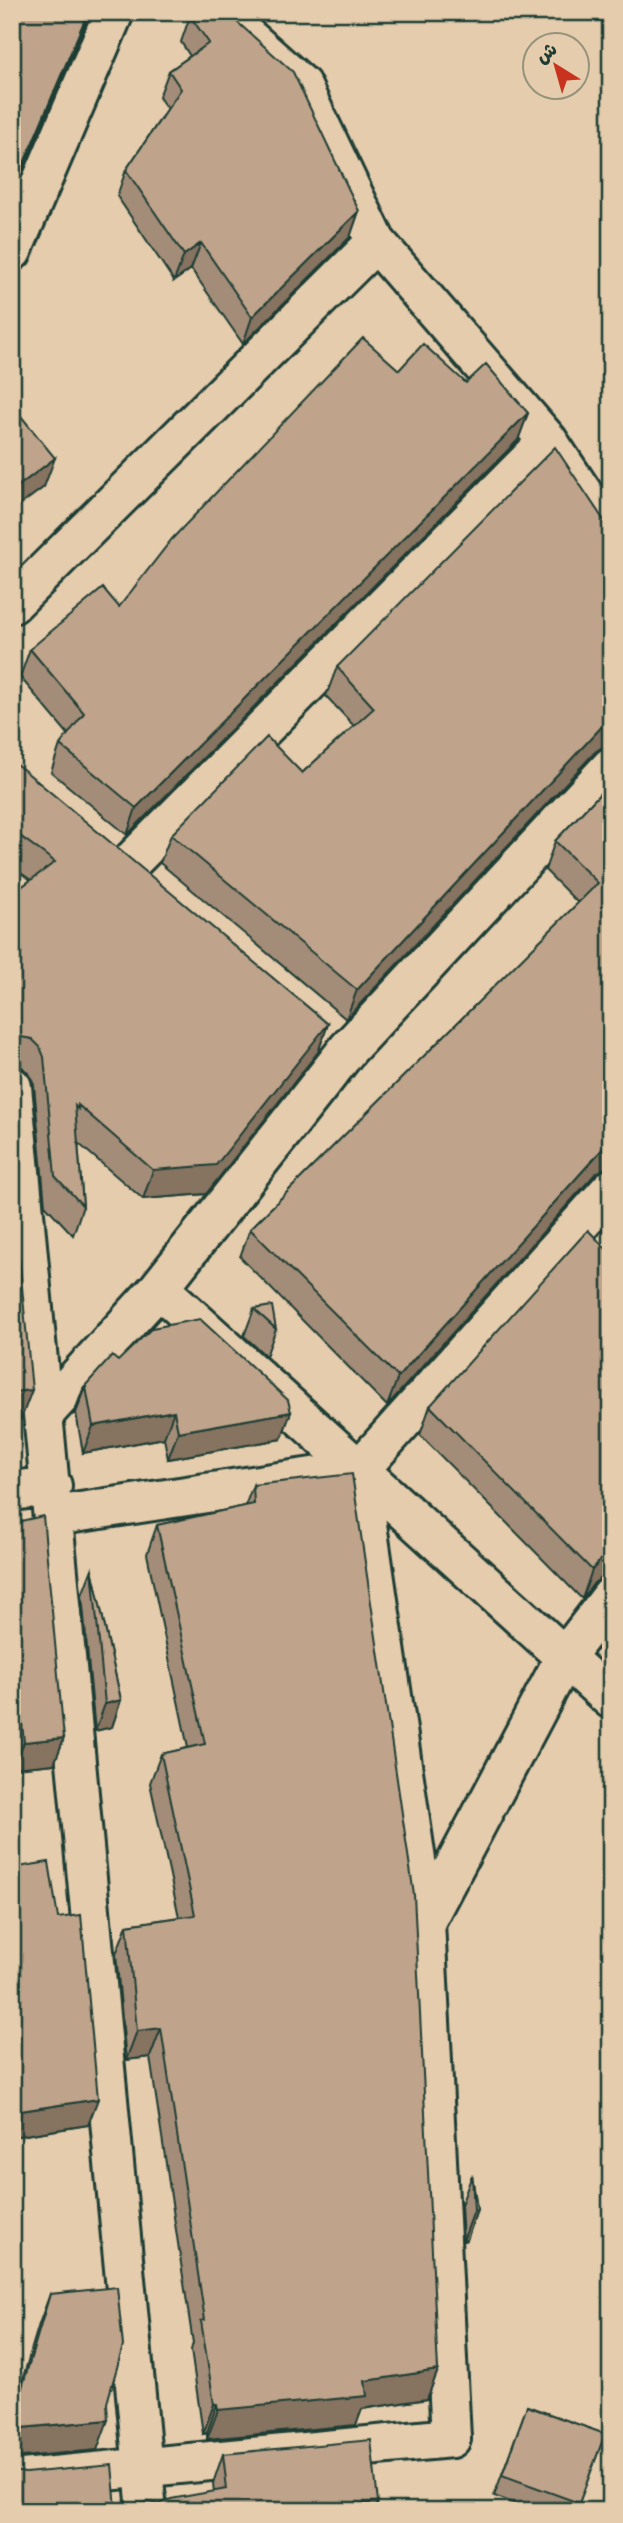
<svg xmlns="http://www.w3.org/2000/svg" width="623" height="2523" font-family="Sriracha,'Playpen Sans Arabic',sans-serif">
<rect width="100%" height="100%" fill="#e5ccad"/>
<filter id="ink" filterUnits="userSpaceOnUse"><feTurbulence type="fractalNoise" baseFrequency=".0143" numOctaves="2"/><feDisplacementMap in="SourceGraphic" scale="14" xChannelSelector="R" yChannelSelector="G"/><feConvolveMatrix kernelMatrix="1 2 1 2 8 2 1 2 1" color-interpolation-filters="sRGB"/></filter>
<g filter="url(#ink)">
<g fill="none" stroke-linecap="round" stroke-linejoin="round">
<defs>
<path id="street" d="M219,12L301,85L376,242L548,441L611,536
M12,251L114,12
M12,604L376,242
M128,865L548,441
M12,1087L147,2511
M159,1288L611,1699
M44,1414L159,1288L348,1049L611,767
M359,1470L425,1922L451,2438
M12,1491L52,1486
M54,1516L359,1470L611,1189
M425,1922L565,1657L611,1597"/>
<path id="secondary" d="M12,2480L451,2438"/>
</defs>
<use href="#street" stroke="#1f3d34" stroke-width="44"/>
<use href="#secondary" stroke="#1f3d34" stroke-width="44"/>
<use href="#street" stroke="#e5ccad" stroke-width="38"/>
<use href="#secondary" stroke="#e5ccad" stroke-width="38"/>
</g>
<path fill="#a48d78" stroke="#1f3d34" stroke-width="2" d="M190,16L359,211L350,237L243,344L191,269L174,281L117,196L126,170L167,109L159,97L169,71L190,56L181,42Z
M399,370L466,383L528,413L518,440L127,835L51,772L60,745L68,734L20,677L30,649L119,607Z
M603,519L611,526V746H604L595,752L346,1019L160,863L171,835L302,773L354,726L326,696L337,667Z
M12,761L328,1024L318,1052L206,1194L143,1199L78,1143L83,1206L73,1235L45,1205L34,1085L30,1075L22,1067L12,1066V894L31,880L12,867Z
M611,782L605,1168L595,1174L387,1406L240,1257L250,1229L578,903L545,870L555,841Z
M254,1309L276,1329L266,1356L244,1336Z
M118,1361L291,1412L281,1439L168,1459L164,1438L83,1453L76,1413L74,1414L84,1387Z
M430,1406L603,1577L594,1583L582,1599L420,1435Z
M253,1485L438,2370L427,2399L362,2409L356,2425L207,2439V2433L203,2434L191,2350L193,2343L150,2057L126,2060L116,1954L127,1925L179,1917L150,1783L161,1754L188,1748L147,1554L157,1525L245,1506Z
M12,1523L64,1738L54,1764L14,1768L12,1751Z
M92,1569L121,1700L112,1727L95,1731L82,1595Z
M12,1868L88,2125L12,2137Z
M472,2175L477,2210L467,2240L463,2241L461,2205Z
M50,2294L107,2403L97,2450L12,2458V2414L39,2324Z
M527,2406L605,2434L576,2511H535L494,2496Z
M223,2454L378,2502L375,2511H12L14,2471L116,2508L160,2504L214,2492L213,2483Z"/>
<path fill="#867361" stroke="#1f3d34" stroke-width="2" d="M88,12H90L12,195V191Z
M359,211L350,237L243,344L252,317Z
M201,243L191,269L174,281L184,255Z
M528,413L518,440L127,835L136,808Z
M55,458L44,487L12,511V493L13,490Z
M611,720V746H604L595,752L346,1019L357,990L605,723Z
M328,1024L318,1052L206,1194L143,1199L153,1170Z
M21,1037L12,1061V1040Z
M611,1142V1168H605L595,1174L387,1406L398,1377L605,1146Z
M84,1387H86L76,1413L74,1414Z
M32,1390L21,1419L12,1420V1392Z
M174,1411L164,1438L83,1453L93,1426Z
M291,1412L281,1439L168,1459L178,1432Z
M611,1550V1576L603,1577L594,1583L582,1599L592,1570L605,1554Z
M121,1700L112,1727L95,1731L105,1704Z
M22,1723L12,1749V1725Z
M64,1738L54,1764L14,1768L24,1742Z
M161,2028L150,2057L126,2060L137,2031Z
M98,2099L88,2125L12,2137V2117L14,2112Z
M477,2210L467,2240L463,2241L474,2211Z
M438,2370L427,2399L362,2409L356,2425L207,2439L218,2410L365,2381Z
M214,2404H217L207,2433L203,2434Z
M108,2420L97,2450L12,2458V2432L21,2428Z
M378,2502L375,2511H345L347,2505Z"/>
<path fill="#bfa48b" stroke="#1f3d34" stroke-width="2" d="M12,12H88L12,191Z
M195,12H226L293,72L359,211L252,317L201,243L184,255L126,170L181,89L169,71L209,43L190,16Z
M363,338L399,370L423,344L466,383L486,364L528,413L136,808L60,745L84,713L30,649L103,588L119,607L172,539Z
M12,405L55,458L13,490L12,489Z
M555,447L603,519L611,526V720L605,723L357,990L171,835L267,737L302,773L374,708L337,667Z
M12,761L25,771L328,1024L216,1165L153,1170L78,1105V1109L75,1106L83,1206L55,1176L44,1057L40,1047L32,1039L21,1037L12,1040V894L55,862L12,830Z
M611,782V1142L605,1146L398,1377L250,1229L598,883L555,841Z
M12,1184L32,1390L12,1392Z
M588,1230L611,1254V1550L605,1554L592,1570L430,1406Z
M272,1306L276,1329L254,1309Z
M200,1319L288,1400L291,1412L178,1432L174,1411L93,1426L86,1387H84L112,1356L118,1361L152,1328Z
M352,1474L414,1895L438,2370L365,2381L367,2396L218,2410L217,2404H214L201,2321L205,2320L161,2028L137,2031L127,1925L195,1915L161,1754L205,1744L157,1525L254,1504L253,1485Z
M43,1516L64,1738L24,1742L22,1723L12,1725V1523Z
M92,1569L121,1700L105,1704Z
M49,1862L58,1918L81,1915L98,2099L14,2112L12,2101V1922L15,1921L12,1900V1868Z
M472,2175L477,2210L474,2211Z
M117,2287L123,2346L107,2403L108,2420L21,2428L12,2432V2421L50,2294Z
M527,2406L605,2434L579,2503L502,2475Z
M371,2440L378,2502L347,2505V2511H12V2470L14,2471L25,2473L112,2465L116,2508L149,2502L160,2504L171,2499L227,2489L223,2454Z"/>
</g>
<rect width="623" height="2523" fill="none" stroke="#e5ccad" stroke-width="42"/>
<rect x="21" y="21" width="581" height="2481" fill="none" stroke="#1f3d34" stroke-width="2.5" filter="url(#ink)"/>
<g transform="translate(556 66) rotate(323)"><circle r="33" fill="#e5ccad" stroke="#96937d" stroke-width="2"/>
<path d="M0-5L12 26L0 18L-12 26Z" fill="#c8321e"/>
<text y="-10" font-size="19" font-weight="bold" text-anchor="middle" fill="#1f3d34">ش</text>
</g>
</svg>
